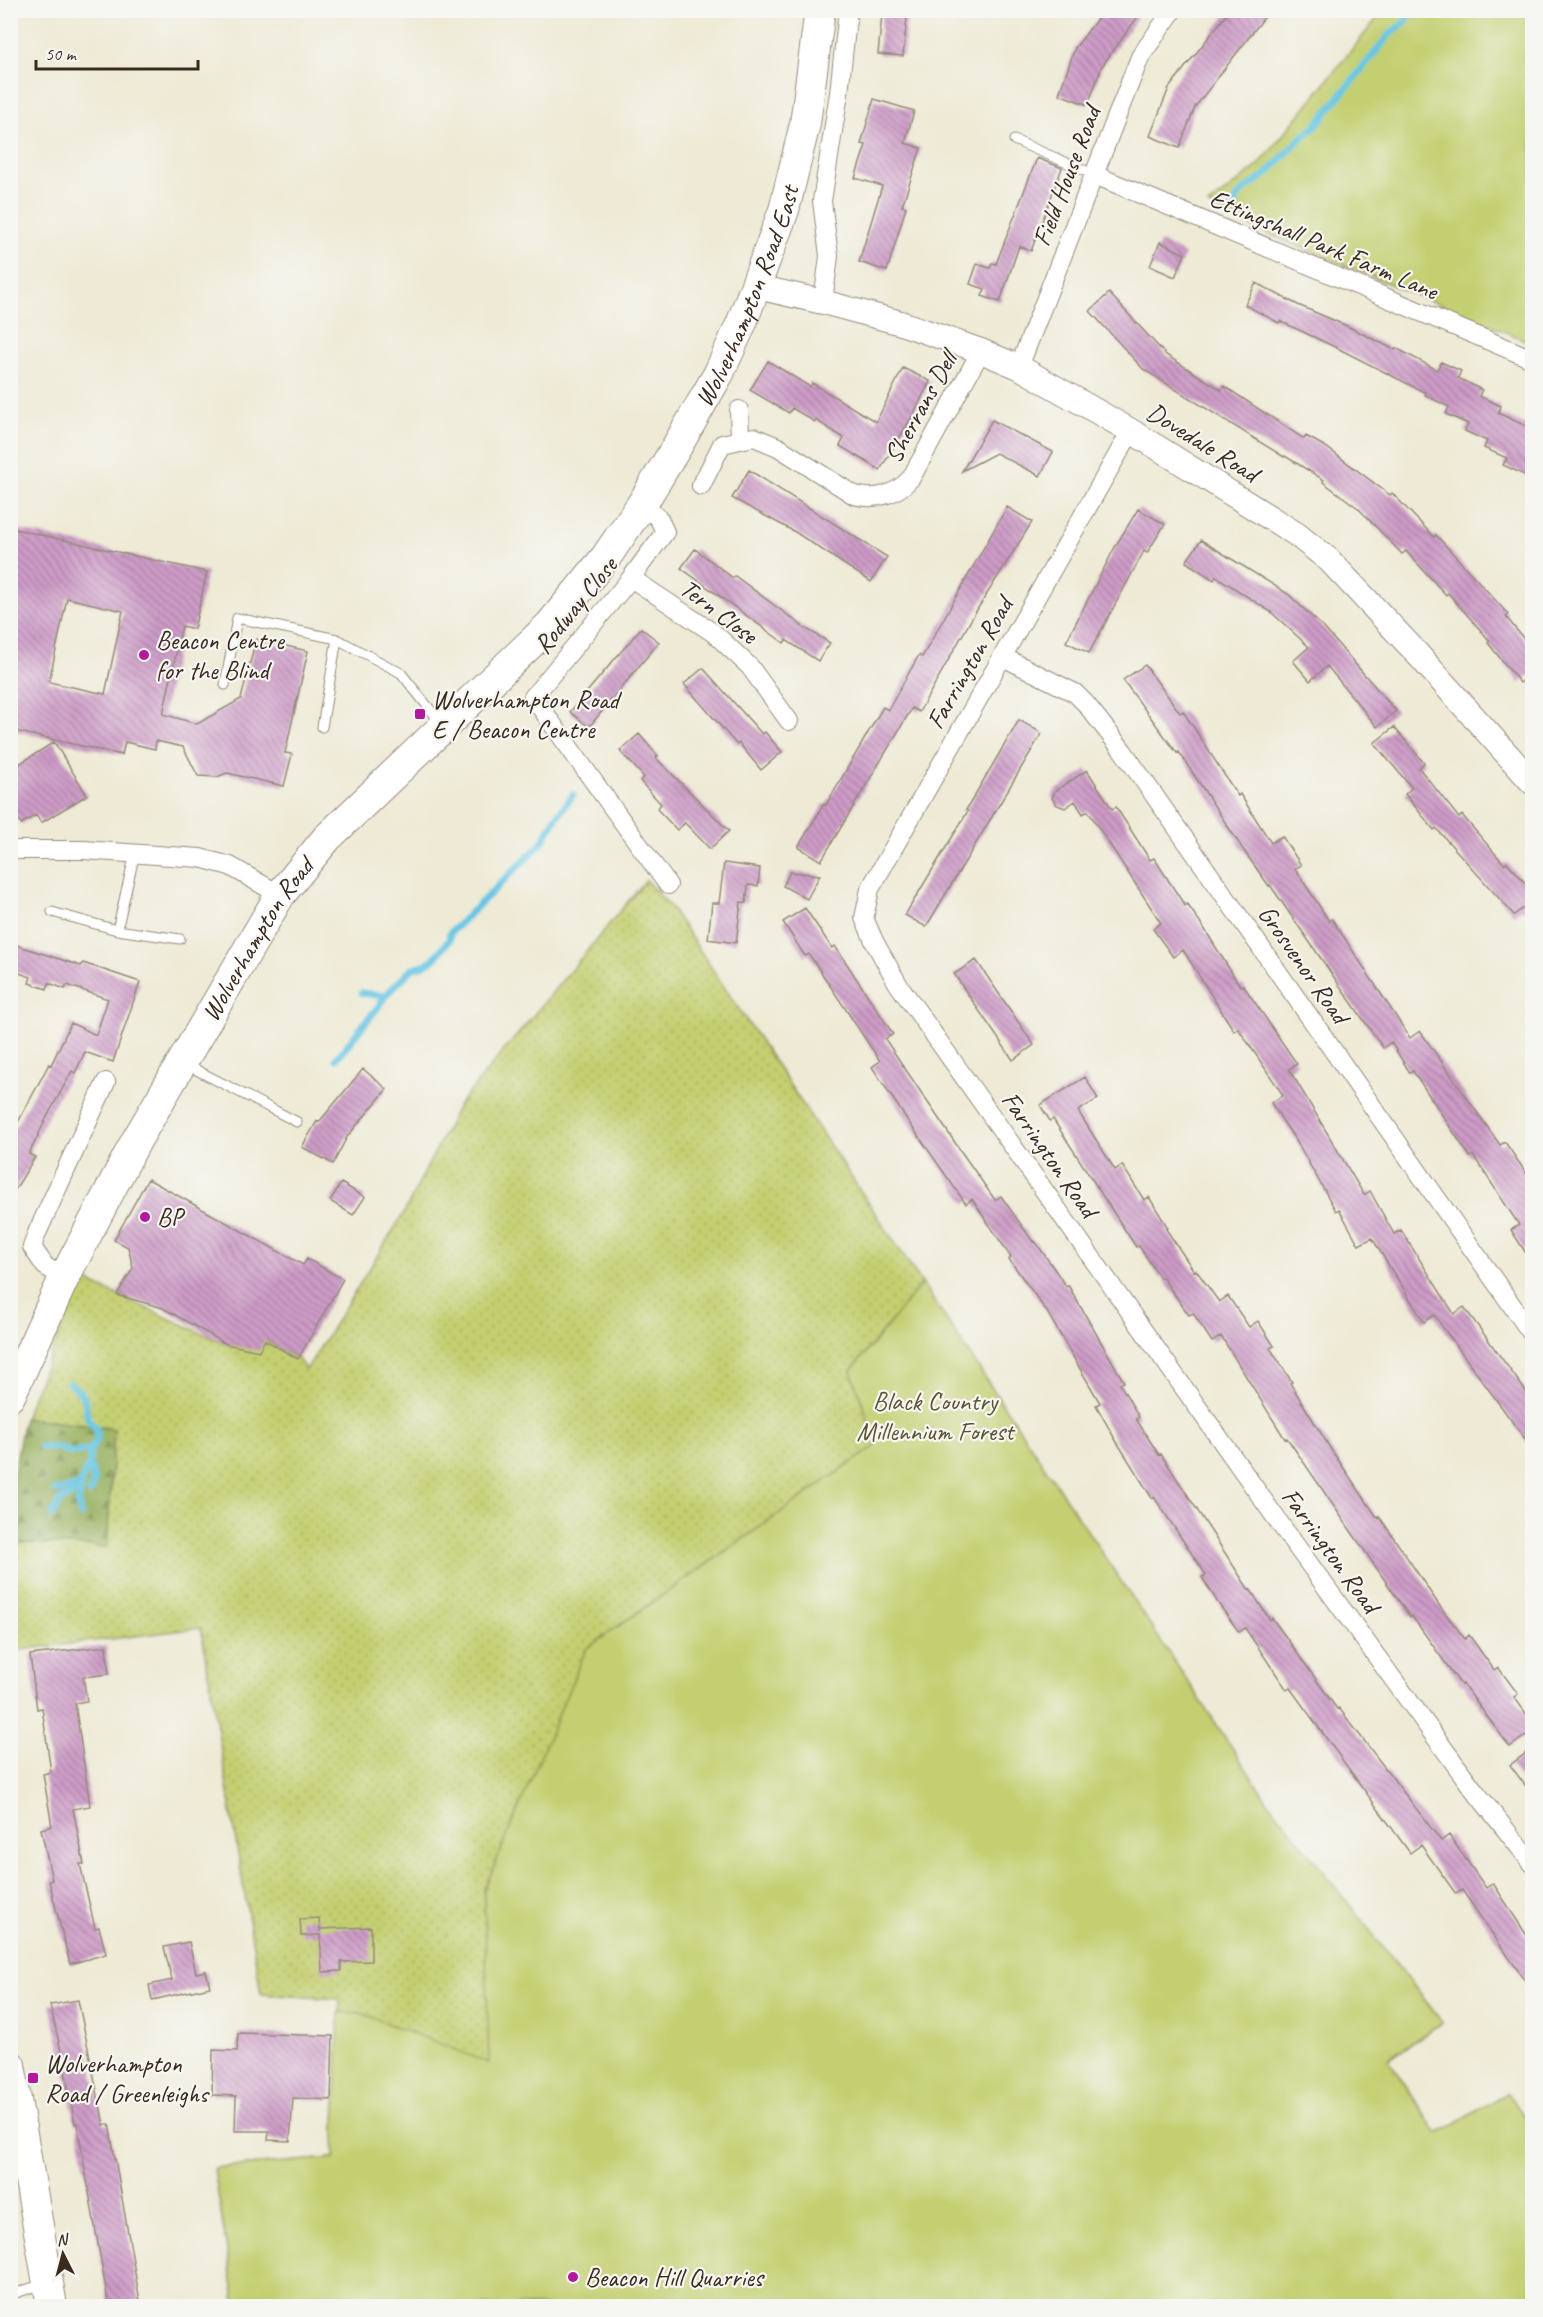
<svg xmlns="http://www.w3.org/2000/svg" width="1543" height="2317" font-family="Caveat,sans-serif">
<defs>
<pattern id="grass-dots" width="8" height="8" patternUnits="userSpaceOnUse" patternTransform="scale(1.5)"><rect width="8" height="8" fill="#c3cf70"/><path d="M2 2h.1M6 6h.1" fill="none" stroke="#a8b261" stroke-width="1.8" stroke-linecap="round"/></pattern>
<pattern id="forest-firs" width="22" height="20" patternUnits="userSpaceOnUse" patternTransform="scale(1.5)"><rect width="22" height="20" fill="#9ab262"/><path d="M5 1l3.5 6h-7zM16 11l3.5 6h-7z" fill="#7f9150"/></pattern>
<pattern id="building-back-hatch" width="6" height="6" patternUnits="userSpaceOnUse" patternTransform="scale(1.5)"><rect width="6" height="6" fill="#cd9bc7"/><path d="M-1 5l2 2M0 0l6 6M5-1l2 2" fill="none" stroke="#a87fa1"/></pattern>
</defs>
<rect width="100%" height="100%" fill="#f6f6f2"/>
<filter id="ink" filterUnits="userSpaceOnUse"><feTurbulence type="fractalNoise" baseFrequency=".0167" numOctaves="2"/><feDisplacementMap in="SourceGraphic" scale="12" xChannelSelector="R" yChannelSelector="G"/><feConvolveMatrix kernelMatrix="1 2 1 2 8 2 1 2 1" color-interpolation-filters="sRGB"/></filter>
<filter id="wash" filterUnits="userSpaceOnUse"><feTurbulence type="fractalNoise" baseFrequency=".008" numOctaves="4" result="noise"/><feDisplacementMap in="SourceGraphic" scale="24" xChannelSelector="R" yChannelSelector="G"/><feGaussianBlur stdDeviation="1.35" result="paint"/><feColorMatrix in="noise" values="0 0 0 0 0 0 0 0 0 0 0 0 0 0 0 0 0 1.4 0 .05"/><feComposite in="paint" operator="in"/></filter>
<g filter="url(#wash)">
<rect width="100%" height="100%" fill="#eeead5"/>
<path fill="url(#grass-dots)" stroke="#7f7c47" stroke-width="1.5" d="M646,880L672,909L922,1283L851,1371L877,1445L601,1638L1308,1940L1391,1957L1442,2022L1387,2061L563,2306H236L214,2168L334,2158L340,1999L261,1994L201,1628L11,1651V1542L107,1547L114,1429L24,1418L82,1279L226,1344L265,1340L298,1359L306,1370L404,1213L458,1106Z"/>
<path fill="url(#forest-firs)" stroke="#6a6e40" stroke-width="1.5" d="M24,1418L114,1429L107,1547L11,1542V1490Z"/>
<path fill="#c3cf70" stroke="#7f7c47" stroke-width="1.5" d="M1383,11H1532V343L1257,229L1208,205L1258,166Z
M922,1283L1267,1800L1442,2022L1388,2059L1437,2134L1507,2093L1532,2126V2306H236L214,2168L334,2158L339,2012L361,2013L489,2063L484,1890L586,1649L877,1445L851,1371Z"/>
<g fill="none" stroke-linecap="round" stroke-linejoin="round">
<path stroke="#66c6e4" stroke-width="7" d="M1233,209L1236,199L1243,191L1267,174L1302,137L1314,128L1390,34L1405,22L1414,10
M362,993L385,996
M336,1059L378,1007L385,996L413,968L424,965L434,959L449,940L450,933L541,844L556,818L573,795
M41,1447L61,1448L71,1453L90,1450
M55,1491L76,1487
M90,1493L94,1481L90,1464
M52,1515L61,1500L71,1495L81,1481L90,1464V1450L97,1440V1430L88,1419L85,1400L79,1391L69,1383
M81,1515L78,1505L81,1482"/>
</g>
<g id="blocks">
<path fill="url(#building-back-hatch)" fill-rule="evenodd" d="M1104,10H1127L1137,18L1102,66L1088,105L1059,94L1075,48Z
M1230,10H1270L1195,107L1179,148L1150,136L1169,88Z
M882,14L907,17L903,56L878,54Z
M874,99L914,111L905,143L921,148L902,206L906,207L887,271L859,262L882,186L855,178L866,145L861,144Z
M1037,158L1062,168L1031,251L1019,246L1000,302L982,296L985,289L970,284L977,264L990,268L992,263L996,264Z
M1160,242L1185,254L1175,277L1150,266Z
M1256,283L1298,305L1347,326L1395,350L1396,348L1437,370L1441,362L1461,371L1458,378L1482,390L1479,396L1501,406L1498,413L1533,429V479L1503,465L1507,458L1484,448L1487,441L1465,431L1468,424L1446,414L1449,407L1425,395L1426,393L1337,348L1280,321L1279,323L1245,305Z
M1109,293L1166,355L1221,390L1224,386L1304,439L1306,436L1326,447L1390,495L1392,493L1434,537L1436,535L1508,614L1506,617L1533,650V673L1520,683L1488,643L1490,641L1448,593L1446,595L1406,551L1402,554L1358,508L1323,482L1324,480L1285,456L1284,457L1143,369L1090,311Z
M768,361L810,387L812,383L876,422L903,368L930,381L913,415L880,470L840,446L844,438L816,420L815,422L792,408L789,413L750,390Z
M992,420L1053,452L1040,476L996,453L962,471Z
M749,470L887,557L871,582L795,532L732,498Z
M1007,507L1032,522L975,613L919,712L912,708L821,861L798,847L824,804L826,805L883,707L888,710L919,655L922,657Z
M1138,509L1165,524L1147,553L1144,551L1089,653L1066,642L1116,545Z
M15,529L207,572L194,629L182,626L163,714L197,724L241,699L256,639L308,651L285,753L292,754L284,786L227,773L217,777L198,776L183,747L156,741L155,749L125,742L122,755L10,730V547ZM67,598L123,611L105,694L49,682Z
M1201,540L1288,594L1324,628L1396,711L1377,727L1327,666L1310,681L1293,661L1309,647L1271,612L1216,576L1214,580L1186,562Z
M695,549L733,578L735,576L805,628L830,643L818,661L786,640L784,643L681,568Z
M641,628L659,642L589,727L570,712Z
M1145,665L1180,713L1183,711L1238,796L1240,794L1271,843L1282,836L1301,865L1295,869L1329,921L1332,919L1410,1038L1420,1031L1500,1145L1505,1142L1533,1183V1264L1511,1230L1519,1225L1473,1155L1470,1157L1413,1071L1410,1073L1391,1042L1383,1048L1270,885L1269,886L1244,851L1179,752L1177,753L1123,680Z
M703,668L762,734L765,732L782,752L761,770L739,743L737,745L684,684Z
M1019,720L1042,733L926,927L905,915L968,811L966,810Z
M1394,727L1424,763L1419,768L1459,818L1462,815L1504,864L1507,862L1533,892V920L1523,908L1514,915L1436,828L1434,830L1405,794L1412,788L1374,743Z
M639,734L658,756L656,758L729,831L710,849L685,823L677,830L657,809L661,804L640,781L644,777L620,751Z
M54,742L87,795L41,823L36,815L21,824L10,806V770Z
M1087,770L1112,809L1116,807L1150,860L1154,858L1185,906L1187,904L1202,925L1240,986L1243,985L1297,1064L1289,1069L1364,1195L1370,1191L1394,1234L1401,1230L1454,1314L1464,1307L1533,1401V1450L1434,1315L1424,1322L1372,1238L1359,1245L1339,1209L1336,1211L1298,1144L1271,1103L1283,1095L1238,1028L1234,1031L1183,950L1173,957L1153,929L1161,923L1088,811L1083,814L1075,801L1065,808L1057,805L1052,798L1055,791Z
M724,863L760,868L758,886L748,885L746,903L741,902L736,943L708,939L712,903H719Z
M790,872L820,875L807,899L783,886Z
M805,908L832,948L835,946L893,1034L885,1039L960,1150L995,1200L1001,1196L1033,1242L1035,1241L1066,1286L1068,1285L1124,1382L1120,1384L1139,1417L1136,1419L1159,1455L1161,1454L1249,1590L1250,1589L1270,1620L1272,1618L1293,1647L1337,1709L1339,1708L1441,1841L1449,1835L1486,1888L1493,1883L1533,1945V1992L1462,1890L1456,1894L1421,1845L1410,1853L1290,1688L1287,1690L1245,1628L1239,1632L1218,1603L1202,1577L1206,1575L1154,1497L1152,1498L1115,1439L1096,1405L1100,1403L1047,1312L1009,1259L1011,1257L972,1199L966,1204L905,1117L872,1067L880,1061L809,954L805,956L783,922Z
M10,943L81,966L83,963L140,982L113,1062L85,1052L75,1073L72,1071L48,1115L29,1154L35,1157L10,1198V1123L16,1126L49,1064L51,1065L71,1023L96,1035L108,999L67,985L65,989L49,983L47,989L29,983L31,977L10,970Z
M976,960L1034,1045L1013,1060L954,974Z
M363,1069L387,1089L347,1137L333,1164L302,1147L317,1121L319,1122Z
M1085,1077L1098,1099L1078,1111L1115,1170L1122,1165L1144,1200L1149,1197L1168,1228L1166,1229L1194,1271L1196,1270L1219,1302L1228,1296L1249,1327L1258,1321L1274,1346L1270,1348L1292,1382L1290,1383L1332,1451L1377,1517L1379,1516L1439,1605L1465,1639L1469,1635L1494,1670L1498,1667L1518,1694L1514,1697L1533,1723V1730L1510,1747L1463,1684L1461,1685L1412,1616L1410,1617L1287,1438L1285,1439L1221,1336L1212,1342L1193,1313L1189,1315L1162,1277L1160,1278L1139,1246L1136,1247L1053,1119L1050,1121L1040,1105Z
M148,1179L303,1265L307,1259L343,1279L298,1359L265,1340L259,1351L226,1344L163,1308L117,1295L133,1268L128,1247L114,1240Z
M341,1183L365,1197L353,1215L330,1201Z
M106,1646L109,1674L83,1677L87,1701L75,1703L90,1806L73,1809L84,1864H80L95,1928L99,1927L106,1954L70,1964L49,1881L52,1880L41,1829L52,1826L43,1774L51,1772L42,1708L37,1709L30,1655Z
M1533,1748V1796L1510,1765Z
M319,1918L320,1932V1929L371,1927V1961L341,1962V1971L322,1972L320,1935L301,1936L300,1919Z
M189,1942L196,1973L206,1971L210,1987L152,2000L149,1985L172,1980L164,1947Z
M78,2000L104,2125L109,2124L141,2307H109L77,2123L75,2124L62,2055L50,2005Z
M238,2033L333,2036L331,2100L293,2098L290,2141L268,2140L269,2131H235L236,2096L212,2095L213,2050L237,2051Z"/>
</g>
</g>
<g filter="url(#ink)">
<use href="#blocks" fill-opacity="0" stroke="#948a7a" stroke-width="1.5"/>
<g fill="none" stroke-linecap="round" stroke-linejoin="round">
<defs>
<path id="service" d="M1014,140L1095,175
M225,685L237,618L337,639L401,673L441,723
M322,727L337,639
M135,853L117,930L180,939
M52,912L117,930
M187,1065L297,1122
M10,2295L43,2284"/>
<path id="minor" d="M1095,175L1532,359
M823,302L829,256L822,201L839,93L848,10
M1019,367L1140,57L1173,10
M739,410L740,439
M1131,431L870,889L864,918L875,943L898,984L1283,1528L1471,1786L1532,1863
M701,486L722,444L754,437L778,447L854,495C876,501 897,494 911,478L981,351
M642,504L659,519L665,532L631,578L533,697L668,885
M631,578L715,634L750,667L789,721
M1003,657L1075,693L1086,704L1123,751L1532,1334
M10,850H83L200,858L230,866L280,895
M64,1278L45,1266L32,1247L37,1233L106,1082"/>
<path id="tertiary" d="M757,287L823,302L901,323L981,351L1019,367L1131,431L1296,534L1329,560L1412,648L1532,782"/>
<g id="primary">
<path id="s1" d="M10,1396L64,1278L136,1141L280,895L327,838L550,625L606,557L642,504L676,448L719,373L742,322L784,210L805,124L820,10"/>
<path d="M10,2065L52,2306"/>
</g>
</defs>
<use href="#service" stroke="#948a7a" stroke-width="11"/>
<use href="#minor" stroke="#948a7a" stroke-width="20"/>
<use href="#tertiary" stroke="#948a7a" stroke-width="26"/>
<use href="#primary" stroke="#948a7a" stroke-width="32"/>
<use href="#service" stroke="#fff" stroke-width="9"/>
<use href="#minor" stroke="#fff" stroke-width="18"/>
<use href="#tertiary" stroke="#fff" stroke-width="24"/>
<use href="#primary" stroke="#fff" stroke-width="30"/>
</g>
</g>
<g fill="#b5179e" stroke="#f6f6f2" stroke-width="2">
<circle cx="144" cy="655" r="6"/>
<rect x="414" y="708" width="12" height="12" rx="3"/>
<circle cx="145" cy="1217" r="6"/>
<rect x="27" y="2072" width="12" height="12" rx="3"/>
<circle cx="573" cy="2277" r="6"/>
</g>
<g text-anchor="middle" stroke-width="4.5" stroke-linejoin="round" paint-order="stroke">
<g font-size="26" fill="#3b2a1e" stroke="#f6f6f2">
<text transform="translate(1066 176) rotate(-69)" y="9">Field House Road</text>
<text transform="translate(1324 244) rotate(23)" y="9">Ettingshall Park Farm Lane</text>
<text dy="9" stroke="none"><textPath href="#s1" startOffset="1338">Wolverhampton Road East</textPath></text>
<text transform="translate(920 407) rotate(-61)" y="9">Sherrans Dell</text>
<text transform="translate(1203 442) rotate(32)" y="9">Dovedale Road</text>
<text transform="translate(575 605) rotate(-51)" y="9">Rodway Close</text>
<text transform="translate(719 611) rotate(37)" y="9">Tern Close</text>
<text transform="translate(969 663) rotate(-60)" y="9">Farrington Road</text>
<text dy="9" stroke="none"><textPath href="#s1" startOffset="520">Wolverhampton Road</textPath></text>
<text transform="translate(1304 964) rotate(55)" y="9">Grosvenor Road</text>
<text transform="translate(1050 1154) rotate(55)" y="9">Farrington Road</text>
<text transform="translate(1331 1550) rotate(54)" y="9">Farrington Road</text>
</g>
<g font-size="26" fill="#3b2a1e" stroke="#f6f6f2" text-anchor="start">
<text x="156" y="649">Beacon Centre<tspan x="156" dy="30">for the Blind</tspan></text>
<text x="432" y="708">Wolverhampton Road<tspan x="432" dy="30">E / Beacon Centre</tspan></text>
<text x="157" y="1226">BP</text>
<text x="45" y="2072">Wolverhampton<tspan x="45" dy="30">Road / Greenleighs</tspan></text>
<text x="585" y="2286">Beacon Hill Quarries</text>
</g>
<g font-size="26" fill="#5d5332" stroke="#f6f6f2">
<text x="935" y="1410">Black Country<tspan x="935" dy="30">Millennium Forest</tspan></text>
</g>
</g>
<rect width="1543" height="2317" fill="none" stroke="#f6f6f2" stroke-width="36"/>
<g transform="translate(63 2254) rotate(354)" stroke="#f6f6f2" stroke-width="4.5" paint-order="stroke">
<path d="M0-4.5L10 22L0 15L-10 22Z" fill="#3b2a1e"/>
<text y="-9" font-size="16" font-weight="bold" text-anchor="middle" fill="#3b2a1e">N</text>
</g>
<path d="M36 60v9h162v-9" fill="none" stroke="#3b2a1e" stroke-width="3"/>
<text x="45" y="60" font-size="18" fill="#3b2a1e" stroke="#f6f6f2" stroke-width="4.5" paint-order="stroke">50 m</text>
</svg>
